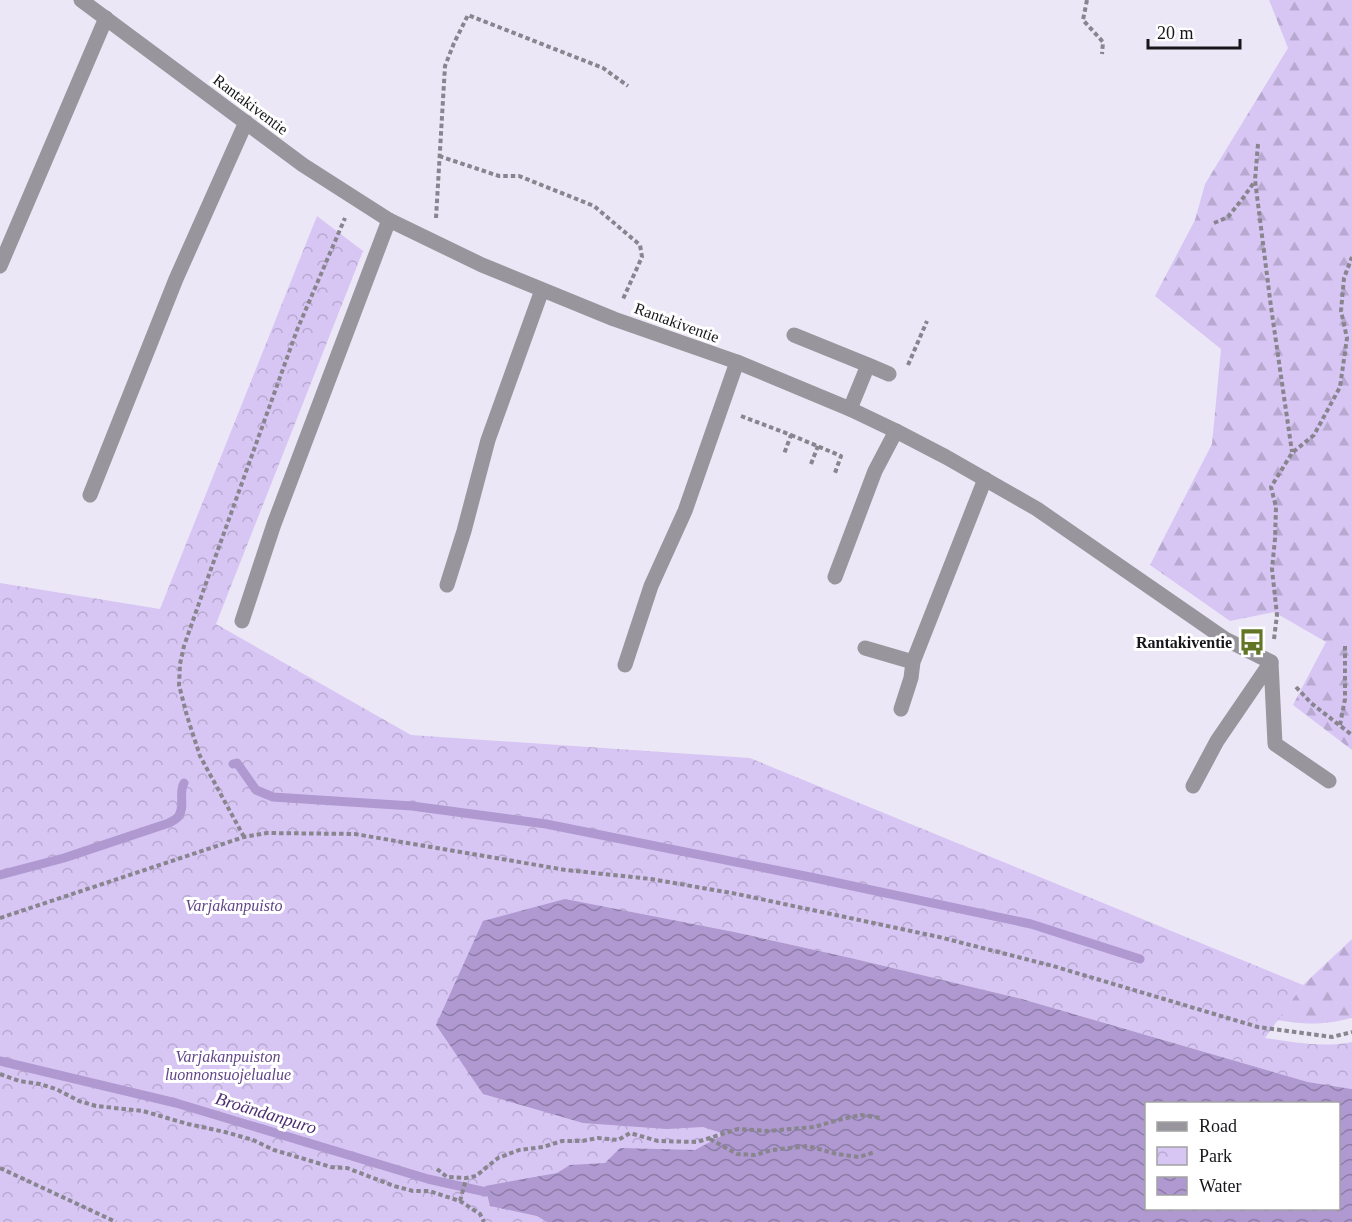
<svg xmlns="http://www.w3.org/2000/svg" width="1352" height="1222" font-family="'Times New Roman',serif">
<defs>
<pattern id="forest-firs" width="22" height="20" patternUnits="userSpaceOnUse" patternTransform="scale(1.5)"><rect width="22" height="20" fill="#d7c6f4"/><path d="M5 1l3.5 6h-7zM16 11l3.5 6h-7z" fill="#b8a9d1"/></pattern>
<pattern id="park-crowns" width="20" height="18" patternUnits="userSpaceOnUse" patternTransform="scale(1.5)"><rect width="20" height="18" fill="#d7c6f4"/><path d="M2 6a3 3 0 1 1 6 0M12 15a3 3 0 1 1 6 0" fill="none" stroke="#b8a9d1"/></pattern>
<pattern id="water-waves" width="16" height="10" patternUnits="userSpaceOnUse" patternTransform="scale(1.5)"><rect width="16" height="10" fill="#af99d0"/><path d="M0 5q4-4 8 0t8 0" fill="none" stroke="#8d7ca8"/></pattern>
</defs>
<rect width="100%" height="100%" fill="#ece7f6"/>
<path fill="url(#forest-firs)" d="M1269,0H1352V750L1293,705L1326,642L1274,612L1230,621L1150,565L1212,444L1221,349L1155,296L1195,220L1205,184L1288,48Z
M1352,939V1018C1323,1025 1306,1025 1277,1020L1303,985Z"/>
<path fill="url(#park-crowns)" d="M317,216L363,251L216,624L411,735L750,758L1303,985L1265,1038C1294,1042 1323,1048 1352,1042V1089L1308,1082L1022,999L851,958L739,933L1051,1046L545,1202L547,1222H0V583L160,609Z"/>
<path fill="url(#water-waves)" fill-rule="evenodd" d="M565,899L739,933L851,958L1022,999L1308,1082L1352,1089V1222H547L537,1216L490,1206L485,1186L557,1173L570,1165L605,1163L620,1148L695,1150L725,1134L703,1127L667,1129L583,1123L483,1094L436,1025L483,921ZM1146,1104H1338V1208H1146Z"/>
<g fill="none" stroke-linecap="round" stroke-linejoin="round">
<path stroke="#af99d0" stroke-width="9" d="M233,764L237,763L256,790L273,797L412,806L546,824L815,878L1031,924L1140,959
M0,875L64,858L169,823C172,821 175,820 178,817C186,807 178,793 184,783
M0,1061L176,1103L428,1179L486,1192"/>
<path stroke="#88858f" stroke-width="4" stroke-dasharray="4.5 3" stroke-linecap="butt" d="M1087,0L1083,20L1103,42L1102,54
M1258,144L1255,180L1271,307L1292,452
M439,156L499,176H519L594,206L640,245L642,257L623,299
M436,218L445,66L454,43L468,15L603,68L628,86
M1214,223L1228,217L1243,198L1255,181
M908,365L927,321
M741,416L791,435L784,454
M791,435L841,456L835,473
M811,464L818,446
M1274,639L1277,615L1272,569L1275,539L1276,507L1271,487L1292,453L1314,435L1340,387L1347,338L1341,311L1344,278L1352,257
M1296,687L1311,703L1352,735
M1340,725L1345,699V646
M244,837L200,756L187,716L179,685L180,664L184,646L211,569L297,330L345,218
M0,918L244,837L267,833L355,834L566,870L651,879L737,894L939,937L1053,966L1258,1027L1332,1037L1352,1032
M0,1074L19,1081L40,1084L56,1089L79,1101L96,1106L143,1111L188,1124L225,1132L253,1140L274,1150L311,1161L331,1167L347,1168L394,1186L413,1191H429L460,1201L480,1214L484,1222
M710,1139L737,1154L755,1155L772,1150L808,1146L837,1154L859,1157L875,1152
M0,1168L116,1222
M437,1169L447,1177L466,1178L476,1176L498,1158L519,1150L543,1147L562,1141H582L598,1138L618,1140L630,1133L658,1141L697,1142L738,1129L768,1131L814,1127L842,1119L861,1115L881,1118
M460,1201L466,1179"/>
<path stroke="#98959c" stroke-width="15" d="M0,266L106,18
M794,335L868,365L850,409
M868,365L889,374
M90,495L176,279L246,122
M835,577L875,471L896,431
M447,585L464,531L488,440L542,290
M242,621L274,524L389,220
M865,648L913,662
M1271,662L1275,744L1329,781
M625,665L651,586L685,511L737,362
M901,709L911,678L913,662L985,479
M1193,786L1217,741L1271,662"/>
<path stroke="#98959c" stroke-width="15" d="M81,0L303,165L389,220L482,265L614,319L737,362L850,409L896,431L946,457L1037,509L1225,639L1271,662"/>
</g>
<defs>
<symbol id="bus-bare" viewBox="-9 -9 18 18"><path d="M-5-6H5V4H4V6H2V4H-2V6H-4V4H-5ZM-3.5-4V0h7V-4ZM-3.5 1.2v1.5H-2V1.2ZM2 1.2v1.5H3.5V1.2Z" fill="#617525" stroke="#fff" stroke-width="2.5" paint-order="stroke"/></symbol>
</defs>
<g fill-rule="evenodd">
<use href="#bus-bare" x="1233" y="623" width="38" height="38"/>
</g>
<g text-anchor="middle" stroke-width="6" stroke-linejoin="round" paint-order="stroke">
<g font-size="16" fill="#17161b" stroke="#fff">
<text transform="translate(251 104) rotate(37)" y="6">Rantakiventie</text>
<text transform="translate(677 322) rotate(20)" y="6">Rantakiventie</text>
</g>
<g font-size="16" font-weight="bold" fill="#17161b" stroke="#fff" text-anchor="end">
<text x="1232" y="648">Rantakiventie</text>
</g>
<g font-size="16" font-style="italic" fill="#624589" stroke="#fff">
<text x="234" y="911">Varjakanpuisto</text>
<text x="228" y="1062">Varjakanpuiston<tspan x="228" dy="18">luonnonsuojelualue</tspan></text>
</g>
<g font-size="18" font-style="italic" fill="#4e3072" stroke="#fff">
<text transform="translate(266 1113) rotate(17)" y="6">Broändanpuro</text>
</g>
</g>
<rect x="1145" y="1102" width="195" height="108" fill="#ffffff" stroke="#a2a2a4" stroke-width="1.5"/>
<rect x="1157" y="1122" width="30" height="9" fill="#98959c" stroke="#a2a2a4" stroke-width="1.5"/>
<text x="1199" y="1132" font-size="18" fill="#17161b">Road</text>
<rect x="1157" y="1147" width="30" height="18" fill="url(#park-crowns)" stroke="#a2a2a4" stroke-width="1.5"/>
<text x="1199" y="1162" font-size="18" fill="#17161b">Park</text>
<rect x="1157" y="1177" width="30" height="18" fill="url(#water-waves)" stroke="#a2a2a4" stroke-width="1.5"/>
<text x="1199" y="1192" font-size="18" fill="#17161b">Water</text>
<path d="M1148 39v9h92v-9" fill="none" stroke="#17161b" stroke-width="3"/>
<text x="1157" y="39" font-size="18" fill="#17161b" stroke="#ffffff" stroke-width="4.5" paint-order="stroke">20 m</text>
</svg>
